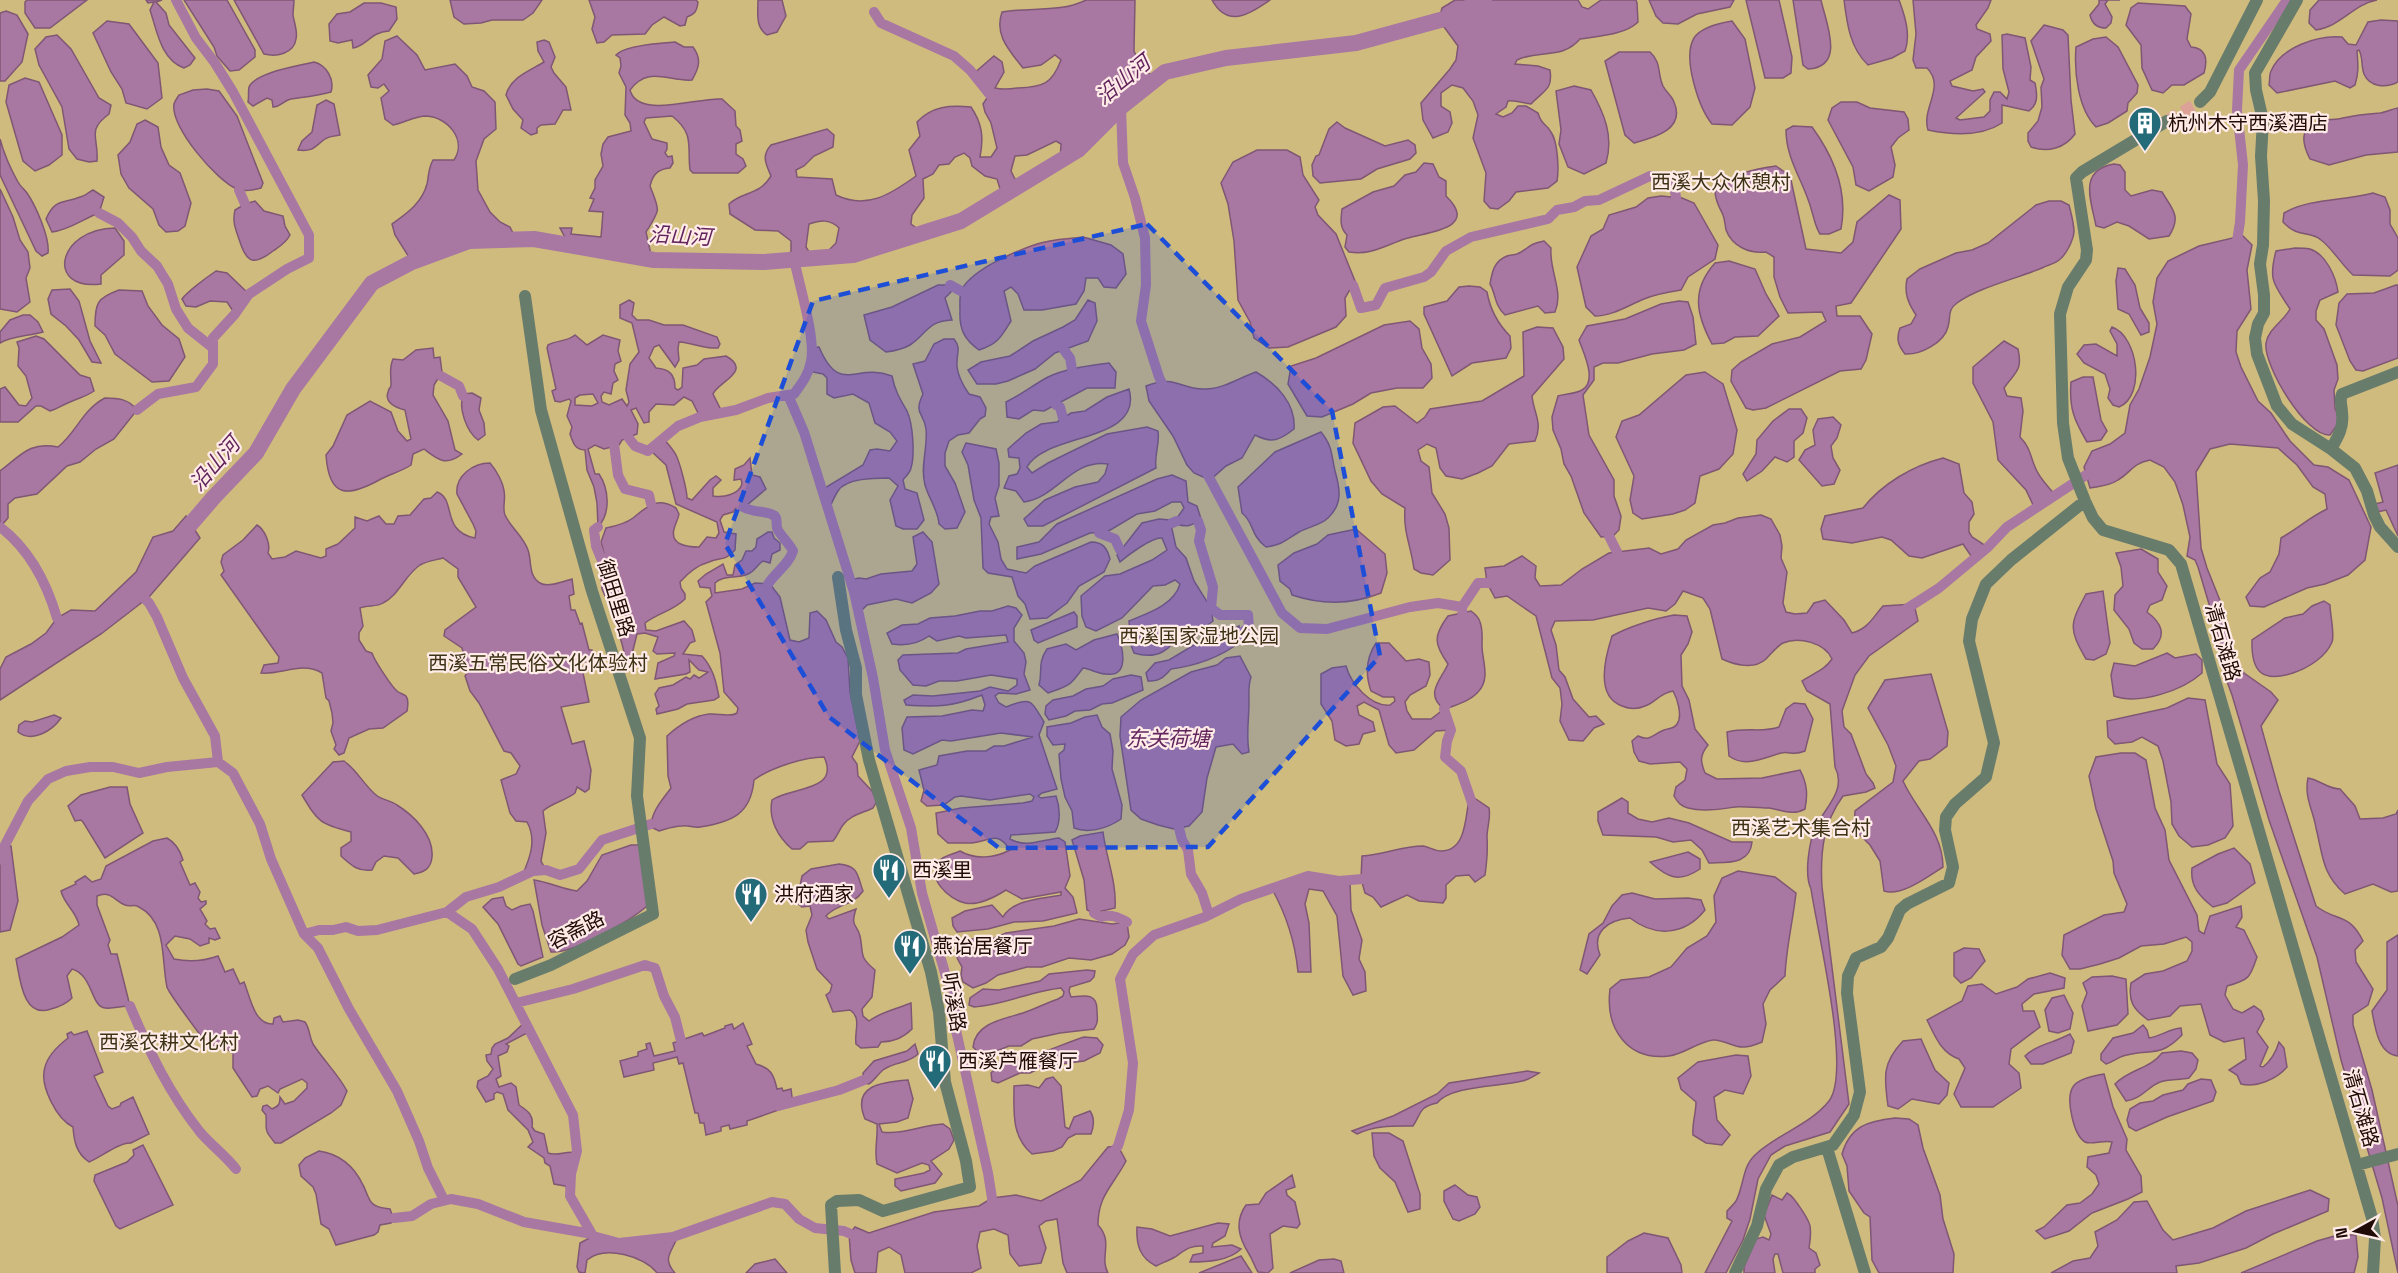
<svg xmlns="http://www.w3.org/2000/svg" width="2398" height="1273" font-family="'Space Grotesk','Noto Sans SC',sans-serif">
<rect width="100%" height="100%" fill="#fdbdb1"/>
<path fill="#d0bb7e" d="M0,0H2398V1273H0Z"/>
<path fill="#a877a2" stroke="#7f5774" stroke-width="1.5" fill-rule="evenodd" d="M27,0H87L50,28H35L25,13V2Z
M146,0H162L156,2L166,13L169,25L195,58L190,65L184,68C161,60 157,31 150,10L154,2L148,3Z
M184,0H227L255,50V57L239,70L230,71L217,56L214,47Z
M234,0H294C294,5 293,10 293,15C294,22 298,32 296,39C294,54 276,57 264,54Z
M450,0H542L533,13L523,20H492L481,23L464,24L454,17Z
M589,0H696L698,2C697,11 695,14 687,17L685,25L680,26L664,17L652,25L645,34L612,35L604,42L597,43L592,29L595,17Z
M758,0H782L786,16L777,32L767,35C755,27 758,13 758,0Z
M1086,0H1135L1134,51L1143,71L1159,78L1121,107L1078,150L1060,161L1061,144L1056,141L1027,155L1015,156L1011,171L1015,179L1028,180L1001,192L997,179L985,176L972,166L970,158L964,153L955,157L949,164L939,165L933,174L923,179L924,198L912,215L911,224L923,233L853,255L827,257L828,251L836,243L839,228C830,219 821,220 809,224L806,247L813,258L787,260L791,251V241L778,231L755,230L730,214L729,204C743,191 759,196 771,176C766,164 761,156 771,145L827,129L834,135L833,147L814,156L804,166L796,170L797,177L832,179L836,195C867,210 891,194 916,176L909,150L920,136L917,122C932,106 950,105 971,107C982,123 984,137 980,157H991L997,148L991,123L985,112L983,104L989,95L973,74L994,56L1002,62L1004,72L995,88C1003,90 1010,89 1018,88C1043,87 1052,84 1061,60L1055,55L1041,65L1023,68C1009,50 994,35 1002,12C1030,7 1060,13 1086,0Z
M1212,0H1270C1249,14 1228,29 1212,0Z
M1455,0H1578L1582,7L1588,9L1601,0H1636L1637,3L1638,22C1625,35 1598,36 1580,39C1562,60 1540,49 1517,60L1515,64L1538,66L1550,70C1553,90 1544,90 1531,104C1523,103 1515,100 1508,101L1506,107L1496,114L1503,117L1512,113L1518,106H1526L1538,113C1541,125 1546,123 1551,132C1558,142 1559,170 1557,181L1548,188L1516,192L1509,201L1498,209L1490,208L1484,201L1486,173L1473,138L1478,115L1473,101L1463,88L1452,85L1441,93V106L1450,112L1452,123L1448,132L1433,138L1423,120L1421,103L1450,69L1456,60L1458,46L1439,20L1442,8Z
M1649,0H1734L1730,7L1697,14L1678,24L1663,23L1656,16Z
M1746,0H1779L1792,57L1791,73L1783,78H1765Z
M1793,0H1821C1826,23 1846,67 1808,69L1803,65Z
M1844,0H1899C1905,16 1911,35 1905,51L1892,58L1868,65C1850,48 1847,24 1844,0Z
M1913,0H1991L1988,8L1976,25L1977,29L1990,34L1991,41L1976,57L1972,70L1950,81L1952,86L1973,91L1983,89L1985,92L1956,118L1960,120L1984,117L1990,111V100L1994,92H2000L2007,99L2009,92L2003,69L2002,35L2007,34L2025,38L2031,67L2030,80L2035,83C2037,94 2039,103 2029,111L2002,105V123C1981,137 1952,135 1928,130C1921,108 1946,87 1927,68H1916L1913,60L1916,34Z
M2099,0H2120H2108L2105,4L2112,17L2111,23L2106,28C2097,28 2092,24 2090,15L2099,4Z
M2319,0H2377C2354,4 2340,27 2316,30L2309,23L2310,10Z
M364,3H381L396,7L397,19L389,31C370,32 367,46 353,48L352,40L338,43L330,41L329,24L337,14L350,12Z
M2138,3L2185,6L2191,14L2187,39L2191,47C2206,48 2208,59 2204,73L2184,85H2172L2163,93L2152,90L2142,68L2141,45L2126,25L2131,8Z
M6,11L17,15L28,34L22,62L5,81H0V13Z
M2381,20L2398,21V82C2387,88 2370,88 2364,74C2361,66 2363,57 2359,50L2357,51C2358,64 2359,73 2355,85L2350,88L2335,81L2277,93L2269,85C2270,81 2269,75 2271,71C2281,47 2318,35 2342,37L2348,44L2356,45L2368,22Z
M107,21L129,24L158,63L162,98L147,109L126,103L122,89L111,72L93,33Z
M1732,21L1745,39L1755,88L1750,107L1732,125L1712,124C1699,108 1682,58 1694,38C1701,27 1720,23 1732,21Z
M2044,25L2063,30L2068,35L2071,100L2075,134C2065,148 2048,153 2031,147L2028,141V133L2038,121L2042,107L2041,87L2044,79L2031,41Z
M57,35L71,49L99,98L111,105L109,114C86,131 99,137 97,161L89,162L77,159L69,149L62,107L39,65L35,49L46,37Z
M397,36L417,55L425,70L455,64L467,76L472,87L484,91L495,102L496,129L484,139L476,161L478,190L490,212L500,222L510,227L516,239L469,241L412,262L395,235L392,224C407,213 422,203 427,184C429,175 428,169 433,160H454C467,140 448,117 426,116C416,116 403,123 393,125L385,119L381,98L389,91L384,84L378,88L371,87L368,75L382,59L385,41Z
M2106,37L2118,47L2138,85L2137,93L2128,103L2127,111L2108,123L2096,127C2078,109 2074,72 2076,47L2093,39Z
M544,40L549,42L555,57L551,67L554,73L566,87L571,110H563L555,124L541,125L537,128V133L531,135L521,128L523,120L513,109L506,95C511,77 529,71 544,62L538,51L537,42Z
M675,42L684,47H693C702,59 699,68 692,80C669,82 648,65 630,90C638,120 698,97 722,99L735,111L736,126L740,130L742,141L736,144V154L743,159L746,166L738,173H693L690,170C687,146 695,134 672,116L646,118L644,122L652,139L667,143V149L665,153L668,157L672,156L673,163L670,168C658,169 653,174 650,186C660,212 661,208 646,232L652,259L569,245L560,228H572L571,234L601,237L603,212L589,211L594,199L590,198L595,188V180L603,166L601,154L603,144L608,137L631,131L630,123L625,115L626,87L619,73L621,66L620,58L616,55C624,45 661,43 675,42Z
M1619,52H1650C1662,63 1657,73 1663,86C1666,92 1672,96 1674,102C1686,130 1653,138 1634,143L1625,135L1605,61Z
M314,62C326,65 335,79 331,92C317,96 305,97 291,99C284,100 281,107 273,107L272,100L267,98L253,106L248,102C249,98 248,91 249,87C256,72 299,66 314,62Z
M25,78L39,82L62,135V155L49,165L35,171L23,161L6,102L9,85Z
M1574,86L1591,90C1604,113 1614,136 1606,163L1584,174L1568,167L1559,144L1561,130L1556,91Z
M207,89L219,91L237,116L263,183L261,188C253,190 245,192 237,189C217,181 170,127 174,104C175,101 177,98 179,95L193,90Z
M326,100L334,104L340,135C335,136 329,136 325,139C314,147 313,152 298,150L302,141L312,132L317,105Z
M1841,102H1857L1870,108L1904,112L1908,119L1909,130L1898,138L1891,147L1895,165L1893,177L1869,191L1856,185L1853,167L1828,120L1832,108Z
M2398,108V152L2366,155L2329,165L2310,159C2301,142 2299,125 2324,120C2330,119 2337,120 2343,118C2356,115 2366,114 2380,113C2386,112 2392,109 2398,108Z
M145,120L158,127L161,147L169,165L180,173L191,203L185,226L178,231L166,232L159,225L153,209L129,188L121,174L118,155L130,142L137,124Z
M1337,122L1345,128L1385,146L1408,140L1415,145L1416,153L1410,159L1377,169L1361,179L1320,183L1313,176L1312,165L1316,156L1319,155L1329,129Z
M1793,126L1812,127C1834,157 1848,192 1841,229L1829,234H1820C1815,226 1815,221 1812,212C1805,183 1786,161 1786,130Z
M0,139C4,154 10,168 18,182C20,186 24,189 27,193C36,206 50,238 48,253L42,256L36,251L0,175Z
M1257,150H1287L1300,157L1303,175L1319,200L1315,207L1318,215L1336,234L1355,281L1345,298L1346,316L1336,327L1288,347L1269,348L1254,338L1250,322L1238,300L1234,241L1228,204L1221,183L1233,162Z
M1424,163L1433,164L1439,177L1446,181V196C1480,229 1427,232 1408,238C1387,244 1372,256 1349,252L1345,247L1347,235C1339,227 1341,218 1342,209L1373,192L1394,186L1405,175L1416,172Z
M2114,164L2120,165L2125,172V190L2131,196L2152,190L2162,192C2172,209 2182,216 2169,236L2149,239L2129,226L2117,222L2104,228L2096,226C2091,200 2078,170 2114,164Z
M1776,166L1786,173L1791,180L1806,249L1841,253L1853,242L1857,222L1889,195L1900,200L1901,229L1851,303L1836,306L1837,316H1860L1872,334L1866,360L1861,369L1840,371L1766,408L1753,410L1746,408L1731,381L1732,370L1741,362L1772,344L1800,337L1826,321L1822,312L1788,313L1780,297L1774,277V257L1766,252C1749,254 1732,246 1726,230C1725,225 1725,220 1723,215C1719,206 1716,203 1715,192C1731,174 1752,169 1776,166Z
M0,189L13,217L20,240L28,252L30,268L26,278L30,302L17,312L0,309Z
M93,190L104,197L99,213C83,219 69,230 52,232L46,219C55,198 63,204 80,197C85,196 89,192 93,190Z
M2373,193L2385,197L2390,210V224L2398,238V270L2390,276L2353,275C2342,265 2331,247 2321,240C2309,230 2299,239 2283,222L2284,213C2309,198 2344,201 2373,193Z
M1661,196L1682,198L1694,203L1718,245L1715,259L1688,277L1681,290C1668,292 1656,294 1644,299C1627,306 1612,316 1595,316L1586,307L1577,267L1591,236L1603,229L1609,215L1636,207L1648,198Z
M255,201L264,211L283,216L285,226L290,235C286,243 280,246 273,251C255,265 247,264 240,242C236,230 232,223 235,210L245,204Z
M2049,201H2061L2069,205C2071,213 2074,223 2074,232C2073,241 2066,255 2059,260C2055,264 2047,265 2042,268C2018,278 1977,288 1957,303C1947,310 1951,317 1948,327C1944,343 1920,355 1905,354C1898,345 1896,339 1900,328L1911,324L1916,315C1908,303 1904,293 1907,279L1920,269L1956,253L1972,250L1988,243L2036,205Z
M115,228L124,241V255L101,275V284C45,291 57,229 115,228Z
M2238,231L2252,245L2247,270L2251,309L2237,331L2236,352L2241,367L2258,401L2271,413L2290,441L2314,465L2328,467L2349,480L2371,527L2365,560L2348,575L2325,584L2307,588L2264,607L2250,606L2246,597L2260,578L2270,572L2279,554L2281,538C2297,529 2310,517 2327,509L2325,494L2313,487L2297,465L2278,448L2230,444L2210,449L2196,472L2201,548L2207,568L2225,613L2234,657L2244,673L2271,692L2278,700L2261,726L2279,791L2316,906C2336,922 2349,912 2363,941L2355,950L2356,962L2373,989L2368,1005L2353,1015V1025L2372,1090L2398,1206V1273L2382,1198L2341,1060L2317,957L2269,820L2232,695L2225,676L2220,641L2198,567L2195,560L2187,556L2190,537L2183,505L2175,482L2164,467L2150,460C2131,464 2133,471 2118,480C2109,486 2101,486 2090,488L2084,467L2092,451L2110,444L2125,433L2130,405L2139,389L2150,357L2157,324L2153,302L2157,278L2168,261L2199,246L2237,237Z
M1083,237L1111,245L1123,254L1126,274L1116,288L1104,287L1098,278H1086L1084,291L1076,304L1042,310H1024L1018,294L1011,287L1004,291L1011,321C1001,337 998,344 979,350C965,340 959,330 960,311C960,304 959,295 962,289C973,269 1016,251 1037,244C1051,239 1068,239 1083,237Z
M1544,241L1551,248C1549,271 1564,291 1555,312L1545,313L1538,306L1505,315C1494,305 1496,294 1490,284C1492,272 1494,261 1507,256C1510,255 1514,255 1517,254C1529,249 1527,244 1544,241Z
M2295,248C2300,248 2305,248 2310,249C2326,254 2336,277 2338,292L2320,300L2316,311V320L2324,329L2337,365L2338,379L2334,390L2335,408L2340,421L2330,435C2306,437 2263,365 2266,343C2268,329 2284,321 2290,309C2274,284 2268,281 2276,251Z
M1729,261L1755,269L1766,294L1779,316L1758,336L1735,337L1724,343L1712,344C1696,314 1691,290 1715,263Z
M2118,268L2125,269L2135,285L2140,308L2149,323V332L2141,335L2129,314L2118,309L2116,281Z
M216,271L227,273L249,294L235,314L227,302L210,301L196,307L186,306L182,299C187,292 207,277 216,271Z
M938,285H950L951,292L945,298L952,320C927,321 927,334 910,345C903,349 894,351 886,352L870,340L864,315L892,307Z
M2396,285H2398V358L2363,371L2356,370L2350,361L2336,325L2339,303L2347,294L2374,293Z
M1469,286L1480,287L1487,292C1490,309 1498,324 1510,336L1511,348L1506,358L1472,363L1452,376L1424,314V307L1447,301L1459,287Z
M70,289L79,301L90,341L101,363L92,362L79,340L66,326L51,314L48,299L52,290Z
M119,290L142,291L148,306L162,325L179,339L185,357L169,381L152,382L115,354L105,335L95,326C95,303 97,298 119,290Z
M629,300L634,303L632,315L637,320H649L664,325H683L717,337L720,344L718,348C704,349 694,343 679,342L678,349L679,360L675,367L659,345L654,347L649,358L656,368C669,369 675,374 675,388L678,390L682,387L683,368L697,365L704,359L726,356C753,371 718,382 713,394L722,412L700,417L692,401L684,397L674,405L656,404L649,412V422L644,423L636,408L631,410L638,424L637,434L622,440L619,445L604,449L595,445L588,449L595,474H599C609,489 611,513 598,527L597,503L594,487L587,470L585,450C575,450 573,443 570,434L572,427L567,416L571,401L569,399L560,402L555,401L552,391L556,389L547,348L548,345C557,340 567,342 575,335L587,345L603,335L620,340L618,351L621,361L615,364L614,371L618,380L613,383L611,394L604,392L601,396L602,402L609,405L622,399L627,406L629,402L626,390L630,364L639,352L632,323L620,318V305ZM593,394L598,403L592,406L575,405V398L580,395Z
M1088,300L1095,303L1097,321L1088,341L1055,353L1035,369L1008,381L996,384H977L968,370L981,362L1010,356L1033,341L1063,327L1075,320Z
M1679,301L1688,302L1693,317L1696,344L1684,350L1652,354L1618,363H1603L1594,367V380L1583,395L1589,435L1614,480V496L1621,516L1619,530L1613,536L1601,537L1584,513L1571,476L1564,464L1561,449L1553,430L1552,417L1558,396C1565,394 1575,394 1582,390C1598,381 1583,352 1579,340L1587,326L1625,319L1661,304Z
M23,315H30L38,322L43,332C29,336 11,336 0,343V332L10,320Z
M1410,321L1419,329L1422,348L1431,364L1432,378L1423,388H1397L1371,393L1353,404L1322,417L1307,416L1288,384L1291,366L1316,358L1384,325Z
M1537,327L1553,328L1563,347L1564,359L1532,396C1534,414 1543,423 1535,441L1509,444L1492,466L1478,473L1462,479L1446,476L1440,468L1436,448L1427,444L1418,450L1421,461L1429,467L1432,493L1445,514L1449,528L1450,560L1433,575L1421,573L1414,569C1411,546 1403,532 1405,508L1382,494L1371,481L1353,443L1355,423L1383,407L1395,406L1417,423L1425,417L1430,409L1482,401L1524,376L1523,332Z
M2112,327C2138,336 2146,396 2119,407L2113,405L2108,398L2110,389L2105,374L2084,363L2077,354L2084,345L2096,344L2117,356V344L2110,331Z
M36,336L44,339L80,375L90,378L94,391C85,397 79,398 70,402C62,405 58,409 50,411L41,406H36L18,422H0V389L5,387L19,405L26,406L32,398L26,376L18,366L19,348L17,342Z
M944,339H954C961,348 957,352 957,362C956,372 963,386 969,394L980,397L986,408L985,416L980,419L969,433L958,435L949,441L945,453V466L955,483L965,512L957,528L945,529L939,524C938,510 929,499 925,485C920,466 928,448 926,429C924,412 913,415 923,394L913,364L925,361L934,344Z
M2004,341L2018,349C2023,371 2015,372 2004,388L2007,396L2021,398L2023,411L2020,437C2030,447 2030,455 2035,467C2039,478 2048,486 2055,495L2035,509L2026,490L1998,460L1993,422L1973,383V367Z
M819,347C840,396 855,362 892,376C895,391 900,399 907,411C913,424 915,455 911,468C910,473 906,476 903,480L905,489L917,493L924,520L917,529H903L896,526L890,500L898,486L889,478C875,478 846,478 838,491C834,497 832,503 829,509L823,489L863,465L870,450L877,449L890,451L897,441L890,432L875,423L869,403L853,394L834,398L827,394V378L823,374L808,371L812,358L811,348Z
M433,348L434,358L440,357L442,372L434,385L433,395L448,421L455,450L462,454C445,467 437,459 424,449L413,454L411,465C402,471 391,474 381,479C347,498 329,498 326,455L333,446L347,415L370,401L391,412L398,431L407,441L411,439L405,410C397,408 384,403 388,392C390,384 391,391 391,383C391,374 389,368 393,359L403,360L416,350Z
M1109,363L1116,372L1115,388H1087L1044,411L1033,410L1019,419L1007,417L1006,402C1021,395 1033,385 1048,377C1067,368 1088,366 1109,363Z
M1256,372C1277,384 1296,404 1294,429C1280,440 1272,444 1255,435L1242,458L1226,466L1210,480L1194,473L1187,465L1173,436L1149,401L1146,386C1178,374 1178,390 1206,389C1223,389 1241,377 1256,372Z
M1705,372L1723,384L1737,430L1733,454L1719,469L1700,476L1695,503L1685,510L1673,514L1642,519L1633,513L1630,500L1634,476L1616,437L1622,421L1639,415L1686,375Z
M2083,377H2093L2101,420L2107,431L2101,440L2087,442C2074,420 2069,408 2071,382Z
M1129,389C1144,443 1046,432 1027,467L1032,473L1048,463L1107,434L1147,427L1158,431C1160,445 1154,454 1156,468L1043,526H1028L1024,519L1045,500L1075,487L1098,482L1105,474L1108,464C1071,459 1058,497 1024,502L1016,491L1004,488L1009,476L1017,474L1020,468L1019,458L1009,457L1008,449L1026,433L1041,424L1057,422L1071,413L1085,411L1107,397Z
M472,393L481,398L479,410L484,423L485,435L478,440C467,432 457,407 464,394Z
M105,398C118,398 129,399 137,410L114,439L96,449L80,462L67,466L37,494L15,498L8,504V518L0,527V471C21,455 30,441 58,447C76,433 83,409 105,398Z
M1789,409H1801L1807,418L1803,433L1794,441V457L1787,462L1775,457L1762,471L1747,481L1743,474L1756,454L1757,440L1773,421Z
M1833,417L1841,425L1837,438L1831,446L1833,458L1840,470L1834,484L1822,486L1799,460L1805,450L1815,445L1813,430L1818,419Z
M1321,432C1333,447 1331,454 1335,471C1340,488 1343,504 1328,518C1321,525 1308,527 1299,532C1286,540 1282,545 1266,547C1250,535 1254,522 1242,513L1238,487L1275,452Z
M664,439C668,444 673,449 676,455C680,463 687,490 687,498L692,500L710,480L716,476L721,480L713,488V496C724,498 739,494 742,484L741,479L734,480L735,469L744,465L750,458L752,475L760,477L766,489L747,505L737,507L733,512L723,515L720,520L724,532L736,534L735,550C725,561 722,557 709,562C698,565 687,574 680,582L681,588L685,594V599C673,611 658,613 645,623L646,630L656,631L684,621L692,630L695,641L690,643L683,654L702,656C713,668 716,681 719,697L714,700L687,704L678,709L657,714L656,709L659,706L655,694L659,688L673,685L686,677L690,679L694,675L699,678L708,672L699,670L689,660L690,672L686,674L655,679L658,663L674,656L675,653L657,654L653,651L658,637L645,633L637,634L632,654L626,659L619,633L629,630L623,605L610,607L602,589L601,578L605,576L606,569L601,557L604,553L601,542L606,528C616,526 625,524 633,518C647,507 656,496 676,508L679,514C678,520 675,524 674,529C670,545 687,547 699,547L707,537L716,538L719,533L717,522L676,504L666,465L650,450Z
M966,443L996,449L999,463V486L995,498L999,516L991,517L989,524L998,542L1001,559L1007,569L1026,573L1035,566L1091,542C1103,542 1107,548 1110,559L1104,572L1079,586L1067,603L1047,618L1030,619L1025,604L1018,596L1012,577L988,573L983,568L981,518L974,500L968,465L962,452Z
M1943,458L1959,464L1964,493L1972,502L1974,514L1969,522V532L1972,537L1983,544L1985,550L1973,559L1963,544L1922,558L1909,556L1891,540L1882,537L1852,543L1823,539L1821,529L1825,516L1863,508C1882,484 1912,466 1943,458Z
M490,463C496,470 503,482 504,491C506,499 502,508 505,515C511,528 523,536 528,550C532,561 528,576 540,583C548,588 564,581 572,579L574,594L569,596L571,610H575L580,624L582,623L589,650H592L593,655L590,656L591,660L581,663L589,702L561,707L572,744L584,741L591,770L589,789L585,792L577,787L575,793C565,801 553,802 543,811L546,833L541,861L546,870L533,871L522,876C530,858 537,840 527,822L516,821L510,813L501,780L516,774L520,766L511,753L504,751L479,703L470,691L465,676L468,672L462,648L444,636L445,630L476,607L458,577V569L443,558C436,560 427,561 420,565C405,575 399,595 383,603C377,607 368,605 360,608L363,626L359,633V640L366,651L372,653C374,660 392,687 397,691C399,693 403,694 406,696C409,700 408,706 407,711L383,728L369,729L349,738L344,753L339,755L334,749L336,745L331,731L333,723L332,713L329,701L326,698L322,673C302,661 281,675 261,673L264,665L278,663L279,657L221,575L224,571L221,562L223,555L243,540L257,525C265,530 271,544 268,553L272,559L285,557L296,551L321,558L326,556V549L338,544L355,528V517L367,521L379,516L386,524H394L398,516L410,515L424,499L431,498L437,492C457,499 440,531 475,538L476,531L473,524L457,494C455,476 473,463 490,463Z
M2398,465V536L2386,510L2377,512L2375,504L2383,502L2375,473Z
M1172,475L1186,481L1188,502L1197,506L1201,519C1193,525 1187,528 1177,524V518L1184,508L1181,502H1172L1155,511L1137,514L1107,532L1090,533L1041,554L1017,559V547L1039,542L1057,524L1157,479Z
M1761,515L1771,519L1780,535L1782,546L1781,558L1787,572L1783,603L1786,612L1795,614L1807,613L1814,603L1825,600L1844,620L1852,633C1868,629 1873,617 1883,606L1914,604L1918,621L1869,656L1855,675L1842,711L1844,727L1851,734L1866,774L1873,783L1875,788L1866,792L1843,796C1823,823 1820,853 1822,887L1849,1104L1830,1132L1785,1146L1771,1155L1758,1179L1750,1219L1743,1240L1726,1273H1705L1732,1221L1727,1218V1211C1730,1208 1734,1204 1736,1201C1744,1186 1742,1167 1755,1155C1777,1134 1810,1125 1829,1101C1852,1071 1817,931 1811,889C1804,875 1809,841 1816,826C1825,808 1847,790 1835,767L1830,704L1807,691L1802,681C1813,673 1824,671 1832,659C1825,643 1799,636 1783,643C1777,646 1771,654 1766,659C1754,670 1735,665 1722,659L1710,609L1703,598L1683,591L1675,604L1666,611L1648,608L1593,620L1555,621L1551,630L1556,645L1559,670L1565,677L1573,699L1589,717L1596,716L1604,724L1594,728L1583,741L1569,740L1560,721L1562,704L1560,688L1552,678L1536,616L1507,596L1495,598L1487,583L1485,568L1504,566L1522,556L1536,566L1535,578L1540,586L1561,585L1582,569L1609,553L1649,548L1661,554L1678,549L1686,540L1713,525L1725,523L1738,518Z
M186,516L200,538L149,597L101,634L0,700V669L6,657L31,644L46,633L57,618L71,610L95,611L136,572L153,537L173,531Z
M1159,519L1170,520L1176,547L1186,558L1194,581L1211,608L1213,621L1202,629L1180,630C1172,651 1156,660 1134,653L1131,645L1129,621C1148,613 1174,605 1180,584L1175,580L1165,585L1153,586L1122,618L1096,631L1086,627L1082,616L1081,596L1105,576L1120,574L1152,560L1167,550L1162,538C1152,537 1128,555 1120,562L1117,555L1142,523Z
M1356,529L1385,554L1387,573L1381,593C1351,605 1322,605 1292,595L1290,589L1280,581L1278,565L1294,553L1317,544L1328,535Z
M768,532H772L774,538L780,543V550L772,554L770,563L763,561C757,565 754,572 748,574C737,579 723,575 715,583V593L742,589L755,583L770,584L780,597L790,640L799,642L809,638L810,613L817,611L826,620L836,642L842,647L848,658L850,692L860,741L852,757L857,764L858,776L872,791L877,801L873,808C863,813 850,815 843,825C839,830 838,835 833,841L808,842L800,849H792C778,837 768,819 772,800C789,787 841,792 824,757C804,757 770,768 754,780C751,814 732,822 700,827C694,828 688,825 682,826C674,826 666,829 659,831L651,827C651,812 662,800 671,788L668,776L667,736C679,725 692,716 709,714C719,713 729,718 737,713L738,708L724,692L720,653L706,602L712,596L710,588L700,587L698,581L706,574L723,564L727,575H733L735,565L742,560L746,551H752L756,547L757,539Z
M923,532L932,542L939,584L931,593L912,603L896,599L867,605L859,613L850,580L859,578L866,579L881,574L912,571L917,564L913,537Z
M2141,549L2158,559V572L2167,586L2162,600L2150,605L2147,612C2162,623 2167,635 2153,649H2142L2134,643L2129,629L2114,610L2115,595L2123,586L2121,567L2116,553Z
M2103,591L2110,643L2106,654L2094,660L2086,659C2068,628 2070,624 2086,594Z
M2324,601L2330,605C2330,614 2335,635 2332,642C2326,657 2308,668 2293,673C2262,683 2251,672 2252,640L2285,618L2303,614L2312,606Z
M1008,606L1016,608L1022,615L1014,628V641L1024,653L1026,662L1024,674L1030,690L1016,694L999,693L995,696L999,703L1006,707C1032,696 1031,701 1044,722L1039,735L1057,789L1042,793L1038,796L1041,798L1056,796C1060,807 1061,822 1055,832L1011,835L1010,839C1026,848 1041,840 1059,838L1065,842L1070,876L1065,888L1073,897L1077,913L1043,921L1014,922L988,929L957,932L953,926L952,918L965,911L992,905L1003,917C1013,899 1043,899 1061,895V892L1022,899L1006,890C995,897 978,906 965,903C949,900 925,877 939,861C943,856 954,854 960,851C975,860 995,858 1010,850C997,830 990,841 972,843C964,843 956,843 948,843L938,834L936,813L961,808L1023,803L1032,801L1034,797L1030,794L990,800L961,796L955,797L944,805L927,806L921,801L924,790L919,770L937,765L939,756L967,751H986L994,746H1004L1033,737L1001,733L951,741L942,740L913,754L904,750L902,728L907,717L942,716L972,710L983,711L985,705L982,695C952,707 938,707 906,705L904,700L913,695L933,696L980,691L990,687L1008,691L1017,685V679L991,675L957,681H939L926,686L913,685L900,670L898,660L903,655L958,653L966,649L1008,642L1006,635L966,638L959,636L937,641L929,636C918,644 906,646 892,644L887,633L902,625L918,624L930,618L955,616L980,611H992Z
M1471,611C1475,614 1479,617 1480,622C1483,630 1482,638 1482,646C1482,660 1491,679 1478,692C1470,701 1456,705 1445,709L1451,730L1436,731L1414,750L1396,753L1389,745L1379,710L1364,702L1357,706L1359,715L1373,722L1375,731L1363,734L1359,744L1346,746L1335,740L1332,721L1321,704V674L1332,668L1346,666C1351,684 1371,707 1390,705L1395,701L1394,697H1383L1371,691C1365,674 1366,658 1376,643H1389L1406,661L1419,659L1429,662L1430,675L1426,686L1410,695L1405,702L1407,711L1412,719H1431L1444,709C1424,694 1441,680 1448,664C1434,644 1433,636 1448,616Z
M1074,612L1077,616V627L1038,643L1034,640L1031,630Z
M1674,615L1687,616L1692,632L1688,644L1681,655L1682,686L1689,700L1695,729L1708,745C1700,755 1700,761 1705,773L1717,779L1762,778L1800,770C1807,783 1808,794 1805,809C1793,816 1782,810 1769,808C1763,808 1740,806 1735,807C1721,809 1703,812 1688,808C1681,806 1678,803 1674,796L1676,787L1685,780L1687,769L1680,762L1650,764L1639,761L1634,752L1632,741L1638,736C1651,742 1653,734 1664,730C1670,728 1674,729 1677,724C1683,716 1677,698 1673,691C1660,693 1656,702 1645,706C1638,709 1629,709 1622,706C1595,696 1605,658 1612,636C1628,627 1656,618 1674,615Z
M1239,626L1241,641C1222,657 1195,666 1171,669C1164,677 1159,682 1148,681L1146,673L1155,663L1169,660L1209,636L1221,635Z
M1117,634C1123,647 1130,678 1106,674C1098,674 1091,669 1083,668C1069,687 1070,685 1048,693L1039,685C1043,670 1037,664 1047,649L1066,644L1076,650L1094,640Z
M2167,653L2175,658L2196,654L2202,660V673C2182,691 2139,705 2114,696L2111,675L2114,663L2135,666Z
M1240,656L1251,677C1248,686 1249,692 1249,702C1249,720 1246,735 1249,752L1242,754L1233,744L1216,747L1207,778L1202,812L1189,826L1174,829L1158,825L1141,819L1131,810L1120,736L1121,717L1141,700L1191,672L1217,665L1226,658Z
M1931,674L1948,732L1947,746L1930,759L1919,761L1903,781C1916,810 1943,832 1943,867C1929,876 1901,897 1884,891L1880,861L1870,845L1854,829L1855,811L1893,782L1896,766L1888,745L1868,708L1885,680Z
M1131,675L1141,677L1143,690L1112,703L1102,704L1090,710L1075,711L1066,716L1049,720L1045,714L1046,706L1053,700L1073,696L1086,689L1103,686L1113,679Z
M2188,698L2205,700L2217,764L2230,784L2233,826L2225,838L2208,845L2192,847L2179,836L2172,824L2171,802L2163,761L2158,746L2142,737L2132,742L2115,744L2108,737L2107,721L2167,708Z
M1794,703L1805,704L1813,719L1805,751C1793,756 1790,751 1781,753C1763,758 1745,768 1729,756L1727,732C1747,727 1763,733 1779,727L1786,709Z
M54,715L61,718C52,731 32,743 18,732L19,725L25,721L32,722Z
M1097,715L1102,727L1110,734L1113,751L1112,769L1122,805L1121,819C1108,828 1089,834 1074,828L1072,811L1065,797L1061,779L1059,754L1064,750L1065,744L1053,745L1047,736V727L1071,723L1085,717Z
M2121,753H2135L2146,760L2155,808L2165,830L2169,860L2197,915L2199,931L2204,934L2210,916L2241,906L2242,917L2236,927L2244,930L2257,957C2250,978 2249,980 2227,986L2225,995L2233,1009L2242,1013L2254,1006L2261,1011L2264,1019L2257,1032L2268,1047L2260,1066L2263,1067C2272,1060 2276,1052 2279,1042L2284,1048L2287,1067C2277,1079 2256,1088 2241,1084L2237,1075L2229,1070L2246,1059L2244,1038L2224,1042L2210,1035L2201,1004L2180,1006L2170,1016L2148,1020C2133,1009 2128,1001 2131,983L2145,974L2163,971L2187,961L2192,951V942L2186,937L2164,944L2141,946L2119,958L2100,964L2080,969H2070L2062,955L2064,935L2104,915L2124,912L2127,904L2114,873L2113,861L2096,809L2089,776L2096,757Z
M344,761C357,770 363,784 376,795C382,800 390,800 397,805C413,815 434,835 432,857C431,868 425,872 414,874L398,858L384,856L376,862L372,870C358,872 351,865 341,856V848L351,841V832C320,824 318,822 302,795L333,762Z
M2308,778C2320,780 2328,789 2340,789L2355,806L2360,819L2383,818L2396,814L2398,810V891L2391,892L2373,884L2345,894C2322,874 2323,856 2316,828C2313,810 2304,797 2308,778Z
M110,787H127L130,804L143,833L105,858L83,822L81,820L75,821L68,806L81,795Z
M1470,795L1489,808C1491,819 1487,827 1487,837C1488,851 1487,861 1485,875L1475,882L1469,875L1456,876L1446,885V898L1443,903L1419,901L1407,895L1381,907L1373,897L1365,893L1361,879L1362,856C1383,855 1402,846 1423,846C1429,847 1435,851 1441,851C1468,851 1465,813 1470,795Z
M1622,798L1628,802V813L1638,819L1652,822L1669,818L1689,823L1732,842H1752C1750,865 1727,862 1709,863L1702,850L1691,840L1673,842L1656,837L1603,835L1598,821V812Z
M1103,832C1106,857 1117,883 1115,908L1094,913L1087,910L1084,880L1072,840L1080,836Z
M167,838C176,843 180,850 183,860L180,862L190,885L195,883L200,892L198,898L201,902L206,901V904L200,909L207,921L205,924L210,929L215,928L220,938L215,940L209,938V943L200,946L190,939L175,936L166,945L174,959C188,962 204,961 218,956L225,972L233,969L240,984L244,982C250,996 254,1025 273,1024L274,1018L280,1016L283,1022L298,1020L305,1022C310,1029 309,1036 313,1044C324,1061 338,1074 347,1091L341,1105L331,1113L281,1143H275C263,1128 267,1132 266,1115L262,1110L263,1106L267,1105L272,1109C279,1106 280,1104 280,1097L285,1104L294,1101L307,1088V1083L302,1079L280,1089L278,1093L268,1086L260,1089L257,1096L252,1097L233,1068V1054L225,1047C218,1048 213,1047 207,1043C202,1038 168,992 167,987C161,961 168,922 139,907C134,904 130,907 125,905C114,901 111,890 97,896V905L110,940L108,945L111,954H117L130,1006C122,1006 113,1009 105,1008C91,1007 93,975 72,969L67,976L72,998C66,1004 59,1007 51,1009C23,1019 20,979 16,959L62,937L79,925C76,911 64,904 61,891L76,884L75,882L85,876L92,882L101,879L106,866L153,841Z
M631,845H641L647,906C630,921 573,954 551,952L542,925L534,880C549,882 562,889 577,891L587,881L602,855Z
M11,846L18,901L10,930L0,932V856L4,847Z
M2234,848L2250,864L2255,883L2227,903L2213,907C2199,896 2190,886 2192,868L2218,854Z
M1688,852L1700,859V869C1679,883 1668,878 1650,862Z
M839,864C859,866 857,875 863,891C853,906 836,904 826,916L829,919L856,909C850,928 857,923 860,936C864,954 858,956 875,970L872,997L862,1009L863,1016L869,1021C881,1012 897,1009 911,1003L912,1029C903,1038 894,1042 881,1042L878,1047L861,1048L856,1044C854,1031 862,1018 850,1010L833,1012L826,995L830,992L832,985L817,969L808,942L806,930L812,915L810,906L802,907L796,902L794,890L800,886L802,876L811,869Z
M1738,871L1775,877L1796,893C1793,921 1786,948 1785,976L1770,990L1763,1004L1766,1024L1762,1042C1757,1044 1750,1047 1744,1047C1734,1048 1723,1039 1713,1040C1698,1042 1684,1054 1669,1056C1627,1061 1605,1028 1610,989L1621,980L1649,977L1671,967L1687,948L1707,936L1716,922L1714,896L1722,878Z
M1308,876L1339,881L1350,880L1351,910L1362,940L1359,959L1365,972L1366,991L1353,995L1343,976L1337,916L1323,891L1309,889L1305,904L1309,923L1311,972H1298C1295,941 1287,916 1272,889Z
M1632,893L1655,899L1688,898L1701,900L1705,910C1685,935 1656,938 1630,918C1608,920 1591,932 1600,955L1587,974L1580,970L1589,934L1603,923L1612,906L1622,895Z
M503,897L506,906L512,910L521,906L530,904L533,911L543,957L521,966L518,964L498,924L483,907L492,899Z
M1079,919L1112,924L1127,922L1129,937L1125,945L1112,954L1091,960L1069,958L1042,967H1027L998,975L986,983L973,988L963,982L961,975L962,967C957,958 953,953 957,942L977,938L992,939L1006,933L1054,926Z
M2398,935V1056C2378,1054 2375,1027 2372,1011L2387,990V942Z
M1964,948L1979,949L1985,961L1971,978L1961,983L1954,976V953Z
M1087,970L1095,971L1094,977L1090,981L1070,987L1069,991L1071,997C1084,996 1097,992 1097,1010C1097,1018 1099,1021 1094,1029L1060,1033L1032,1039L1021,1046H1009L994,1052L979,1053L973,1047C975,1023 1004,1019 1023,1013C1035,1009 1046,1003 1058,999L1063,996L1064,992L1061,988C1032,991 1003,1005 974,1007L969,1005L970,998L983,989L999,990L1040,981L1049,974Z
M2050,973L2065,978L2064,988L2034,994L2022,1004L2023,1011H2034L2040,1027L2011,1049L2009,1064L2019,1073L2021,1088L1993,1107H1961L1954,1094L1965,1068L1959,1059C1941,1053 1935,1036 1927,1020L1962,1001L1968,986L1982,984L1996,994L2017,987L2028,979Z
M2112,976L2126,979L2128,1014L2117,1025L2088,1031L2082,1006L2087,993L2083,983L2092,977Z
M2064,995L2073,1013L2070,1029L2058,1033L2049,1031L2045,1010L2052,998Z
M526,1021L531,1031L506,1044L509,1046L507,1052L498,1056L501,1076L496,1079L499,1087L511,1083L516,1087L519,1105C528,1111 534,1115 532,1127L535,1131L544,1134L548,1153C558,1157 566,1150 577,1153L571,1174L570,1191L565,1186L554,1184L550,1166L545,1163L544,1158L528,1147L533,1142L528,1130L508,1110L503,1094L497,1092L494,1094V1099L486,1102L477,1087L478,1081L488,1076L493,1069L487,1061L486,1055L491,1054L492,1048L495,1044L508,1038Z
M743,1023L752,1044L747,1046L756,1064C771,1068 774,1075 777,1089L782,1088L783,1091L791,1089L793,1105L747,1121V1125L730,1129L729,1125L721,1127V1131L706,1135L704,1123H700L698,1113H695L683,1063L679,1064L677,1057L653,1063L654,1070L624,1077L620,1061L638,1056V1052L647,1049L646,1044L650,1043L654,1056L675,1051L673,1043L702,1033L704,1036L725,1028V1026L732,1024L734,1029Z
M2143,1025L2147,1030L2149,1038C2161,1036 2169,1029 2181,1028L2182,1035C2159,1059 2150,1048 2123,1056C2117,1058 2113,1062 2106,1064L2101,1060V1054L2113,1038L2133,1033Z
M87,1031L103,1072L94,1076L108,1106L112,1109L120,1106L121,1103L133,1097L149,1134L131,1143C120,1142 101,1157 89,1162C76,1153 74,1141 73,1127C57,1119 39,1086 45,1067C48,1055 59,1045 68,1038L67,1034L71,1032L74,1035Z
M2070,1034L2074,1041L2071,1053L2043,1064H2031L2025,1056C2038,1044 2054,1043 2070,1034Z
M1084,1037L1097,1038L1103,1045L1100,1053L1084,1061L1044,1066L1030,1073H1020L998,1083L992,1081L991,1073L1004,1060C1034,1059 1056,1046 1084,1037Z
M1921,1039L1935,1070L1949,1083L1947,1095L1939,1104L1912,1099L1898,1109L1888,1106C1884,1077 1882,1063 1903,1041Z
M915,1044L918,1054C908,1064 895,1061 883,1070C878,1074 875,1080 869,1084L864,1083L863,1073L874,1061L907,1051Z
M2181,1051L2192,1053L2198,1060L2196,1069L2189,1078C2180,1080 2168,1079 2160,1082C2146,1088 2143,1098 2126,1101L2115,1084C2129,1069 2150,1069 2162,1053Z
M1736,1055L1748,1056L1751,1076L1743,1094L1725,1090L1714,1097L1717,1120L1730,1135L1722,1145L1706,1143L1693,1135C1692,1123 1696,1113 1696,1102L1681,1089L1678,1078L1698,1062Z
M1527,1071L1539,1073C1534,1076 1528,1080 1522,1081C1500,1087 1451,1085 1437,1103C1419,1107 1422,1112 1413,1126C1394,1126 1375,1125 1357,1134L1352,1131L1393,1116L1437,1094L1449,1083Z
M2104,1074L2113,1107L2127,1139L2126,1150L2141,1176L2142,1192L2128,1199L2092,1213L2069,1231L2045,1239L2036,1231L2044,1227L2067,1205L2080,1203L2092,1194L2099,1184L2096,1175L2087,1167L2088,1157L2109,1153L2112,1142C2104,1140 2090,1145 2085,1142C2077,1137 2074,1126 2072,1117C2065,1086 2073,1079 2104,1074Z
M1053,1077L1061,1086L1065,1127L1069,1129L1074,1117L1090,1111C1095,1118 1094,1126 1091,1134H1076L1068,1138L1062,1147L1053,1151L1032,1154C1011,1136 1014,1112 1014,1086L1028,1085L1039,1088L1046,1079Z
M2201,1079L2211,1080L2216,1092L2213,1101L2167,1117L2136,1131L2129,1127L2127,1120L2130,1109L2140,1103L2153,1101L2163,1095L2183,1090L2188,1084Z
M908,1080L913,1099L908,1118L897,1122L879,1124L882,1132C903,1135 922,1125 943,1124L950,1129L954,1140L949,1149L931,1161L942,1174L935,1183L901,1191L895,1186V1179L924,1173L930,1170L929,1165L922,1163L897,1173L877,1164C874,1150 878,1138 877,1124L865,1119C851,1085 882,1082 908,1080Z
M1895,1118L1909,1119L1918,1125L1923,1148L1940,1195L1943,1219L1954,1254L1953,1273H1879L1872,1260L1870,1217L1864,1213L1849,1191L1847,1166L1842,1154C1850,1126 1868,1121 1895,1118Z
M1372,1133H1389L1403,1141L1420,1194V1209L1408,1212L1395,1182L1380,1168L1374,1156Z
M143,1145L173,1205L120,1229L116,1226L94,1181L95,1175L127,1162L134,1155L133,1150Z
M1118,1146L1126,1161C1113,1186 1098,1195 1098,1225C1114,1242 1099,1257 1108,1273H1067L1063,1263L1057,1219L1046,1221L1039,1226L1046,1248L1041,1263L1019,1266L1010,1254L1008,1235L994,1229L980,1232L977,1246L981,1268L971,1273H905L901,1255L889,1247L878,1252L876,1273H855L851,1260L849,1234L855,1227L869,1233L934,1212L979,1206L992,1198L1016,1195L1041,1201L1081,1180L1108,1147Z
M319,1151C340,1154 354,1166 363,1185C366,1190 368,1199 372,1203C376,1208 384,1208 390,1209L394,1220L391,1223L380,1225L378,1232L374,1235L336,1245L329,1229L321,1224L316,1194L313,1187L301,1176L299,1165L305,1158Z
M1292,1175L1295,1187L1286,1190L1287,1195L1295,1202L1300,1224L1297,1228L1283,1226L1270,1234L1273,1268L1268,1273L1258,1272C1254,1266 1253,1260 1249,1254C1239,1238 1234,1222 1246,1205L1259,1204L1266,1193Z
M1455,1185L1468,1195L1477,1197L1480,1207L1475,1214L1459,1221L1453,1219L1444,1201V1191Z
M2310,1190L2329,1199L2328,1211L2273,1234L2246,1248L2199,1263L2176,1266L2177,1273H2051L2073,1261L2090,1258L2098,1246L2095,1232L2117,1220L2134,1202L2147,1201L2163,1230L2173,1240L2213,1228L2246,1211Z
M1787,1193C1793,1196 1793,1198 1797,1203C1810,1222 1813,1224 1809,1248L1816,1253L1820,1265L1815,1269V1273H1783L1778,1254H1775L1773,1259L1775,1273H1744V1267L1756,1239L1763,1237L1769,1240L1771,1234L1764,1215L1772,1195L1782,1200Z
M1218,1223L1229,1224L1225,1236L1213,1243L1212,1247L1232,1245L1241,1249C1229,1261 1207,1262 1190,1262L1193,1255L1203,1253V1246C1190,1245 1185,1250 1175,1257C1170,1260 1162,1263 1156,1266C1140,1258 1136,1245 1137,1227L1152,1229L1170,1236Z
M1644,1233L1668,1238L1681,1265L1682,1273H1607V1257L1628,1241Z
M678,1235C673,1252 661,1257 675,1273H657C644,1256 605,1245 587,1260L585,1273L579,1272L577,1267L580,1243L593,1236L619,1243Z
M2338,1235H2356L2358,1257L2354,1273H2241L2317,1241Z
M1241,1256L1252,1273H1199Z
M775,1259L787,1273H746L755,1264Z
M1334,1259L1341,1261L1344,1273H1290L1319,1260Z"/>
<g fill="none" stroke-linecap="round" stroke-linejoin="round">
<path stroke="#a877a2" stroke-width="10" d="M874,12L881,23L954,56L970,70L990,95
M1121,107L1123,163L1135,198L1145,238L1146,285L1141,321L1159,377L1166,392
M239,190L245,204
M99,213L118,223L132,237L141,251L157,266L168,284L176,309L188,328L213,348
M2236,247L2240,222L2243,165L2237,110L2239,70L2287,0
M950,285L961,291
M1353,285L1361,308L1376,305L1385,288L1424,277L1431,272L1446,251L1471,237L1548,219L1557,210L1574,207L1585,201L1599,200L1650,176L1668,179L1674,186L1676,197
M1064,350L1070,358L1072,369
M441,376L459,386L463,396
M788,395L804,432L854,592L873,678L885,750L911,828L922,893L947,980L958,999L953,1017L988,1173L992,1198V1213
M1056,405L1060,407L1063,418
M137,410L158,394L196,387L213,364V338L235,314L249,294L287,269L309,258V235L233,92L215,63L196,38L176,0
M628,437L635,446L648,451L678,426L700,417L736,410L768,398L794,394C802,383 809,374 811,361C816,339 799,284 794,259
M614,444L618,475L625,489L649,495L651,504
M1204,468L1282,613L1300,628L1327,629L1410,607L1438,603L1462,607
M741,506C755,514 765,510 773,515C778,517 776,523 777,528C779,534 789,543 793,551C789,564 776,572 768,584
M1198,521L1201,530L1199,541L1213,587L1211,608L1220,615H1248L1249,627L1240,634
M1172,523L1177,521
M0,527C29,549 47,584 57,618
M598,527L594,530L596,546L603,563
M1099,533L1115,539L1120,550
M1609,536L1617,552
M137,591L149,603L157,617L183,678L215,736L218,762
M1903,611L1939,588L1987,548L2007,527L2086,475
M1463,625L1462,607L1478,583H1499
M1446,705L1444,709L1451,730L1447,741L1445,757L1461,771L1473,806
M1179,828L1182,840L1188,850L1191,874L1202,893L1209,915
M4,861V847L28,801L48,779L66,771L90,767H113L139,773L167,767L218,762L233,773L260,824L271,859L304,934L318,948L349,1009L397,1091L419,1141L428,1168L444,1200
M447,912L472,929L498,969L573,1115L577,1151L571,1174L570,1196L593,1236L619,1243L673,1237L772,1202L785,1204L799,1219L815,1228L844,1231L860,1238
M1094,913L1101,917C1111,914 1118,917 1127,922
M304,934L319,930H333L346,927L358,931L377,930L447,912L466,897L499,887L533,871L546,870L560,875L579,869L602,840L651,824
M516,1003L573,989L645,965L655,968L664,996L675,1017L684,1053
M130,1006C149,1051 169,1093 200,1132C211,1145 225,1155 236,1169
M778,1106L839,1090L864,1080
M1110,1156L1118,1146L1129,1110L1133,1063L1120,979L1133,954L1154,935L1205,917L1241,899L1308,876L1339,881L1374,878
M394,1218L412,1216L431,1204L451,1199L478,1204L524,1222L592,1234"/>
<path stroke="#a877a2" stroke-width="16" d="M177,540L214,497L256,453L293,389L372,283L412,262L469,241L534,239L654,260L764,262L853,255L961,221L1078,150L1121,107L1165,72L1226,58L1356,43L1444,19L1484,0"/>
<path stroke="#dca298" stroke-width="12" stroke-dasharray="12 6" stroke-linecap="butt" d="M2167,121L2200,102"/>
<path stroke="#687c6c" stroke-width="12" d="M2297,0L2255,73L2256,90L2263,120L2261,156L2264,201L2263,245L2260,264L2264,295V313L2258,324L2255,338L2257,354L2277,406L2292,424L2331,449L2355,468L2367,491L2374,515L2380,527L2398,547
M2200,102L2210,92L2257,0
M2167,121L2082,172L2076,178L2087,250L2086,260L2068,287L2060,314L2063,423L2068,458L2085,501L2093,518L2103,530L2169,550L2181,564L2372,1218L2375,1238L2373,1273
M2331,449C2338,437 2344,427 2342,413C2342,405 2339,401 2342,394L2398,372
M515,979L551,965L653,914L637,796L640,738L592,591L541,410L525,296
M1827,1148L1865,1273
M2357,1165L2398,1154
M835,1273L831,1205L837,1201L859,1200L883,1211L970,1187L966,1161L945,1082L939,1012L931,972L869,760L856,695V668L846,630L838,577
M1735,1273L1757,1226L1766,1189L1779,1165L1793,1157L1833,1145L1854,1115L1860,1092L1847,993L1848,976L1856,958L1881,947L1888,938L1900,910L1907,904L1949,883L1953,867L1945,830L1946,817L1955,804L1986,777L1994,743L1969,641L1972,619L1986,584L2011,560L2085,501"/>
</g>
<path fill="#1d4ed8" fill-opacity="0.2" stroke="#1d4ed8" stroke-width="4.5" stroke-dasharray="12 8" stroke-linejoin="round" d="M1147,224L1332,411L1380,656L1208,847L999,848L829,717L725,544L813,301Z"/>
<defs>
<symbol id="building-pin" viewBox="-11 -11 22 30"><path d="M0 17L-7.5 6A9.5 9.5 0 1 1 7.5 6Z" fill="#236b78" stroke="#ffebe7"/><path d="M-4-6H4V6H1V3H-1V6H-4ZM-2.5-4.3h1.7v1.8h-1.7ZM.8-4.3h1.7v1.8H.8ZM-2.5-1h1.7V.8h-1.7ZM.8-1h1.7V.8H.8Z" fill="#fff"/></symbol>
<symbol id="restaurant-pin" viewBox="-11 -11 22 30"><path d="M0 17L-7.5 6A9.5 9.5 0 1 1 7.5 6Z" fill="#236b78" stroke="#ffebe7"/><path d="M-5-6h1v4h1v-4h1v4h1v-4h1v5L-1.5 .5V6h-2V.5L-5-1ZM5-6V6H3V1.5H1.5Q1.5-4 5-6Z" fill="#fff"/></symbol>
</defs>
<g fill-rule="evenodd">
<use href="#building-pin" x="2126" y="104" width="38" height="52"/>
<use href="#restaurant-pin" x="870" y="851" width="38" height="52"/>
<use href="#restaurant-pin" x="732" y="875" width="38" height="52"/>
<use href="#restaurant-pin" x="891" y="927" width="38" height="52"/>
<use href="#restaurant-pin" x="916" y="1042" width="38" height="52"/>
</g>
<g text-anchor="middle" stroke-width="4.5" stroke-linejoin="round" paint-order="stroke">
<g font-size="20" fill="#200b07" stroke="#ffebe7" text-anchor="start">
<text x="2168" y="130">杭州木守西溪酒店</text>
<text x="912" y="877">西溪里</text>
<text x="774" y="901">洪府酒家</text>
<text x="933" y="953">燕诒居餐厅</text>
<text x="958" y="1068">西溪芦雁餐厅</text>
</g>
<g font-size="20" fill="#3c3215" stroke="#ffebe7">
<text x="1721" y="189">西溪大众休憩村</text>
<text x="1199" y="643">西溪国家湿地公园</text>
<text x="538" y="670">西溪五常民俗文化体验村</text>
<text x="1801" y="835">西溪艺术集合村</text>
<text x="169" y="1049">西溪农耕文化村</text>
</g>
<g font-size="20" fill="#200b07" stroke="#ffebe7">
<text transform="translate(616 598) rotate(73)" y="7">御田里路</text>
<text transform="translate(2223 642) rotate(74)" y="7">清石滩路</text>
<text transform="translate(576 930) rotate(-27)" y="7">容斋路</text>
<text transform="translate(954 1002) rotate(81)" y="7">听溪路</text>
<text transform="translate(2361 1108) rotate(74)" y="7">清石滩路</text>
</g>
<g font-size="21" font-style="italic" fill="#62245c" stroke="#ffebe7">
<text transform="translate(1123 80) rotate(-39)" y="7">沿山河</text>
<text transform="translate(680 236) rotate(3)" y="7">沿山河</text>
<text transform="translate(215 464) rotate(-49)" y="7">沿山河</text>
<text x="1168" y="746">东关荷塘</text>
</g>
</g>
<g transform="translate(2356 1231) rotate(262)" stroke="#ffebe7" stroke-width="4.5" paint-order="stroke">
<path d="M0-4.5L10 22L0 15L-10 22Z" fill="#200b07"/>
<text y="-9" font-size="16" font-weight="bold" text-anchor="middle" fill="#200b07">N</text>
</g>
</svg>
